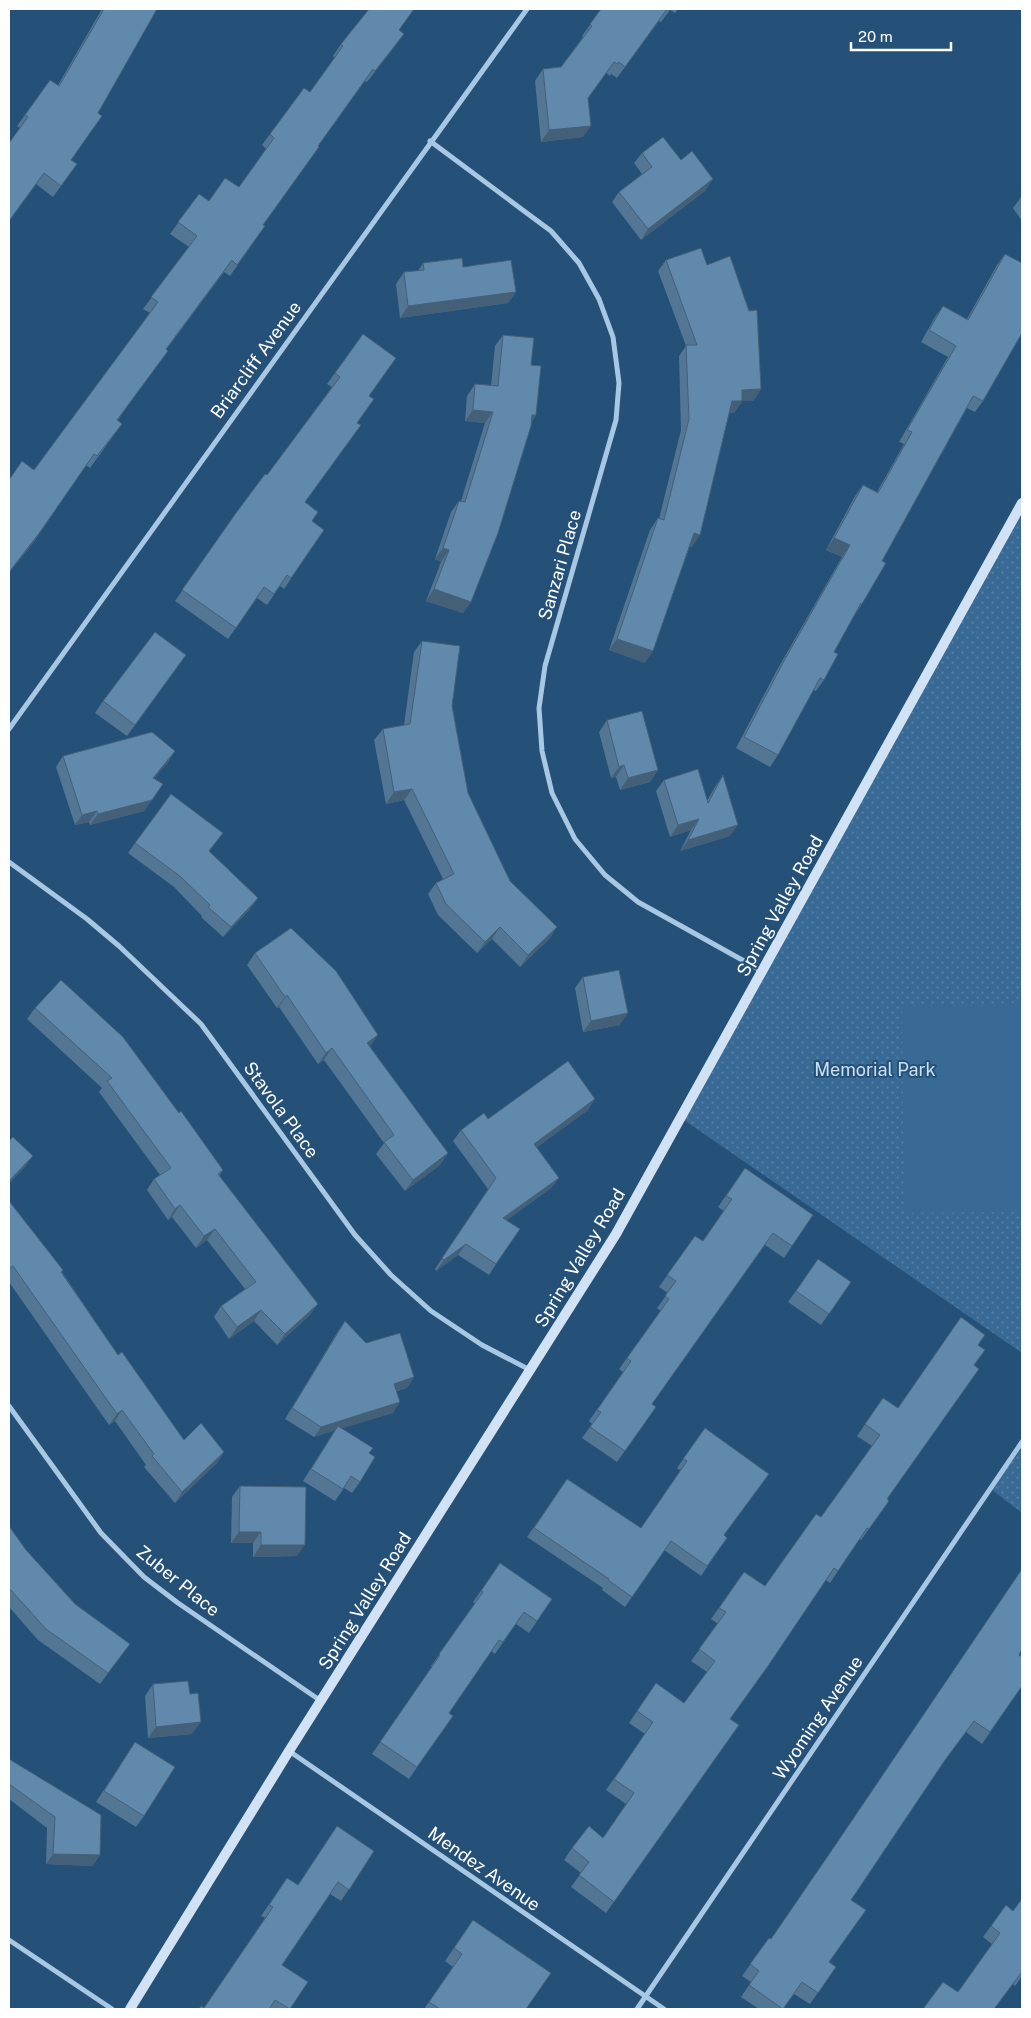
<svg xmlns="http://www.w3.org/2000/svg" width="1031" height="2018" font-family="'Public Sans',sans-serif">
<defs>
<pattern id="grass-dots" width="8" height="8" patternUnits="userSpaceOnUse" patternTransform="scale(1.25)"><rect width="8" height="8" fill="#396a96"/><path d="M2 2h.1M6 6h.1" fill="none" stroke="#5780a6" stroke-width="1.8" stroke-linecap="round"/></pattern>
</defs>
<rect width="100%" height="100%" fill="#255078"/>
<path fill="url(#grass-dots)" d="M1022,503V1353L681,1118Z
M1022,1448V1513L991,1489Z"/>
<path fill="#396a96" d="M1022,1003V1212L904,1213L902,1005Z"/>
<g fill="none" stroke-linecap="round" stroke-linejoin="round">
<path stroke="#a7c7e3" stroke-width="5" d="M430,141L551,231L579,263L599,299L613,337L619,383L616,420L545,666L539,708L542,751L552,793L575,839L605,875L638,902L762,971
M9,729L527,9
M9,862L87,919L119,946L201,1024L355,1235L391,1275L431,1311L482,1345L530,1370
M9,1406L101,1533L144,1577L178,1603L321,1701
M289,1751L664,2009
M9,1940L112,2009
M637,2009L1022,1442"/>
<path stroke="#d0e2f3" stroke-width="10" d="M130,2009L289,1751L616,1234L1022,503"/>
</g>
<path fill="#537694" d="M102,9H157L71,160L77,164L53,197L36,184L20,128L17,126L50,80L58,85Z
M601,9H678L675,13L670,10L661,22L659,21L617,78L611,74L610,76L606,73L588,98L583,137L541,142L535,81L543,69L561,67L583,37L582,36Z
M399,30L396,45L367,82L365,81L318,146L263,225L265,226L230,276L224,272L166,350L118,420L122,424L90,468L86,465L33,543L9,573V480L34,470L150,313L143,309L189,247L170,234L199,194L209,201L239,187L266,149L262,145L270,134L310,92L335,58L333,56L341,44Z
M642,153L681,160L706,190L641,240L612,202L619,192L642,174L634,163Z
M1021,197L1022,199V221L1013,208Z
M1005,254L983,401L975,412L967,408L882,561L862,604L854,616L834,652L824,680L816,691L813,690L778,755L770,767L736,748L777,670L842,557L826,550L855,496L863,485L877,492L904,444L899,442L948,357L921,342L935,317L943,306L967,319L997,265Z
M666,260L707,265L761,389L753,401H742L734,413H729L692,547L690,546L645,663L609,650L650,530L658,518L659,519L681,430L679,356L686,346L658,271Z
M423,263L463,267L516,292L508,303L400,318L396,284L404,272L418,271Z
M363,334L369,396L357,423L305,502L312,521L324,530L284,589L280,586L267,605L257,598L228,639L175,601L236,513L267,475L332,387L327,384Z
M503,335L531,365L536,415L531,423L471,602L463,613L426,601L441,562L435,559L451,512L459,501H461L485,423L465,421L467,396L475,384L491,386L495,346Z
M422,641L452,706L468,793L510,881L557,927L549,939L520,967L492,939L477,953L438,915L428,894L436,883L443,879L404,800L386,804L374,740L383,729L404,725L414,652Z
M186,655L127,736L95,713L103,701Z
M607,720L658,770L650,782L620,790L616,777L611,778L599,732Z
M175,751L168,762L154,778L163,784L144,811L90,825L89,822L75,825L56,767L63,756Z
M723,775L730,836L680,851L691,830L670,837L656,791L664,780L707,801L715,787Z
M135,843L209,851L258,898L250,909L223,937L201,917L202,916L174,887L128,853Z
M255,953L370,1047L448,1153L440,1165L405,1191L376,1154L384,1143L324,1060L318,1064L279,1007L277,1008L247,965Z
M583,977L620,1025L583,1032L575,988Z
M35,1008L179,1113L223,1170L219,1176L310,1315L277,1345L254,1321L229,1339L214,1317L221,1306L245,1289L207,1240L196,1248L172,1217L168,1220L147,1190L154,1179L160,1175L99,1092L102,1088L27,1019Z
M588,1110L537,1147L559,1178L551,1188L507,1220L496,1264L489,1275L458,1255L436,1271L435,1269L488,1189L453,1141L461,1130L488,1119Z
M745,1168L813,1215L784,1258L765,1245L652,1404L656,1407L617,1462L582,1438L592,1424L589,1421L623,1372L619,1369L661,1311L657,1308L668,1293L659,1287L695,1236L703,1241L724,1211L718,1207Z
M9,1201L63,1270L62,1272L118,1355L179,1433L184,1440L224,1452L217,1463L175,1503L144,1467L146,1465L115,1421L109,1425L9,1282Z
M818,1259L851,1282L821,1325L788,1302Z
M345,1321L366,1343L414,1377L407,1388L397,1391L393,1413L341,1428L369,1453L360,1482L352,1493L344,1488L335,1501L303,1481L335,1430L314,1437L285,1419L338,1331Z
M978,1345L974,1365L887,1499L881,1512L861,1540L859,1539L830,1583L826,1580L730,1719L739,1725L606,1913L571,1887L581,1873L564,1860L572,1848L603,1838L626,1804L606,1790L645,1734L629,1723L656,1683L684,1703L707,1672L691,1661L718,1624L711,1619L744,1572L765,1586L821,1517L872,1446L857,1436L883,1398L898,1408Z
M705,1428L724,1536L727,1538L701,1576L664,1550L625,1607L602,1590L603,1588L527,1537L567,1479L641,1528L681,1471L677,1468Z
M240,1486L297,1556L253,1557V1543H231L232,1497Z
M9,1526L26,1550L122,1655L100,1684L38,1640L9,1607Z
M500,1563L552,1599L529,1633L516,1624L495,1654L491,1651L449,1713L453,1716L409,1779L372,1754L432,1667L431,1666L475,1604L473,1602Z
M1019,1655L1022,1686L982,1744L966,1732L941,1766L851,1900L829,1962L836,1967L810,2004L794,1994L783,2009H759L741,1997L751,1982L742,1976L769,1938L771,1939Z
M153,1684L192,1734L148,1738L145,1696Z
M135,1742L144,1816L136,1827L96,1802Z
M9,1759L100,1855L92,1866L46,1864L47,1828L9,1799Z
M374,1851L341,1901L330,1894L282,1965L290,2009H199L204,2008L265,1918L261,1916L287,1878L298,1885Z
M1022,1899V1976L1015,1986L1013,1984L958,1992L992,1944L983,1937L1006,1905L1013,1911Z
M473,1920L526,2009H424L453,1967L445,1961Z"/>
<path fill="#446078" d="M404,34L396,45L367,82L375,71Z
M591,126L583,137L541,142L549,130Z
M713,179L706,190L641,240L648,229Z
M516,292L508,303L400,318L408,306Z
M761,389L753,401H737H742L734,413H724L732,401L742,390Z
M473,410L493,412L485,423L465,421Z
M532,415H536L528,427Z
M40,532L33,543L9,573V572Z
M694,533L700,535L692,547L686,545Z
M834,538L850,545L842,557L826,550Z
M443,548L449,550L441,562L435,559Z
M434,589L471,602L463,613L426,601Z
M617,639L653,651L645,663L609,650Z
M175,751L168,762L146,788L153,778Z
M624,765L616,777L611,778L619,767Z
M658,770L650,782L620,790L628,778Z
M412,789L404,800L386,804L394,792Z
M152,800L144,811L90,825L98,814Z
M97,811L89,822L75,825L82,815Z
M699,819L691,830L670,837L678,825Z
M738,825L730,836L680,851L688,840Z
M258,898L250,909L223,937L231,927Z
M500,927L492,939L477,953L485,942Z
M557,927L549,939L520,967L528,955Z
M287,995L279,1007L277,1008L285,997Z
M628,1013L620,1025L583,1032L591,1021Z
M378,1035L370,1047L367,1043Z
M332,1048L324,1060L318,1064L326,1053Z
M595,1099L588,1110L527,1155L534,1144Z
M448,1153L440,1165L405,1191L413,1180Z
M33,1156L25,1167L9,1184V1181Z
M559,1178L551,1188L495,1229L503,1218Z
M180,1205L172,1217L168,1220L175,1209Z
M215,1229L207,1240L196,1248L204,1236Z
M466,1244L458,1255L436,1271L444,1260Z
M318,1304L310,1315L277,1345L285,1334Z
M261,1310L254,1321L229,1339L237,1327Z
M414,1377L407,1388L387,1394L394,1384Z
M400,1402L393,1413L314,1437L321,1427Z
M122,1410L115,1421L109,1425L117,1414Z
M224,1452L217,1463L175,1503L182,1492Z
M239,1532H261L253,1543H231Z
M261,1545H305L297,1556L253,1557Z
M201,1722L192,1734L148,1738L156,1727Z
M53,1854L100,1855L92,1866L46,1864Z"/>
<path fill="#6189ac" stroke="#446078" d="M104,9H157L98,113L102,116L71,160L77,164L61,186L44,173L9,221V143L28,117L25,115L50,80L59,86Z
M369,9H414L399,30L404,34L375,71L373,69L318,146L319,147L263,225L265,226L237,265L232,260L166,349L168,351L117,420L122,424L97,456L94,454L40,532L9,572V480L22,461L34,470L158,302L151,297L197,236L178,222L199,194L209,201L225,178L239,187L274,138L270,134L304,88L310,92L343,46L341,44Z
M601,9H670L669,11L667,9L625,67L619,62L618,64L614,62L588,98L591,126L549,130L543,69L561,67L592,26L590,24Z
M663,137L681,160L692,151L713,179L648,229L619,192L652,167L642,153Z
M701,248L707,265L730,256L749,311L757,310L761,389L742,390V401H732L700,535L694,533L653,651L617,639L658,518L664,520L689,419L686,345H697L666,260Z
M1005,254L1022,263V333L983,401L973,396L882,561L886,563L862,604L861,603L834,652L838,654L824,680L820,678L778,755L744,737L785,659L850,545L834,538L863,485L878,493L912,432L907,430L956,346L929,330L943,306L968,320Z
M462,258L463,267L511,260L516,292L408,306L404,272L424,270L423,263Z
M363,334L396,358L369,396L374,399L357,423L361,425L305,502L318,512L312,521L324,530L291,578L287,575L274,594L264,587L236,628L182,590L236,513L265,474L267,475L340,377L335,373Z
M503,335L534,338L531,365L541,366L536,415H532L531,426L498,533L471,602L434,589L449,550L443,548L459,501L465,502L493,412L473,410L475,384L498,386Z
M155,632L186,655L135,725L103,701Z
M422,641L460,646L452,706L468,793L510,881L557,927L528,955L500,927L485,942L446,904L436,883L454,874L412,789L394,792L383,729L410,724Z
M642,711L658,770L628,778L624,765L619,767L607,720Z
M152,732L175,751L153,778L163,784L152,800L98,814L97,811L82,815L63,756Z
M698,769L708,803L723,775L738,825L688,840L699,819L678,825L664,780Z
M171,794L223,833L209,851L258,898L231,927L208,907L210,905L181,877L135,843Z
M291,928L336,971L378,1035L367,1043L448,1153L413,1180L384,1142L394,1135L332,1048L326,1053L287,995L285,997L255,953Z
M619,970L628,1013L591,1021L583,977Z
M61,980L123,1037L179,1113L181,1111L223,1170L218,1174L318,1304L285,1334L261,1310L237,1327L221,1306L256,1282L215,1229L204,1236L180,1205L175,1209L154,1179L171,1168L107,1081L112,1078L35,1008Z
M568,1061L595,1099L534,1144L559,1178L503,1218L520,1229L496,1264L466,1244L444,1260L442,1258L496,1178L461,1130L484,1113L488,1119Z
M13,1137L33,1156L9,1181V1141Z
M745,1168L813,1215L792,1246L773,1233L652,1404L656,1407L625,1451L590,1427L601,1412L597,1410L631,1361L627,1358L669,1299L665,1296L676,1281L667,1275L695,1236L703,1241L732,1199L726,1196Z
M9,1201L63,1270L61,1272L118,1355L122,1352L179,1433L184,1440L201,1423L224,1452L182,1492L152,1456L154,1454L122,1410L117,1414L13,1266L10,1268L9,1266Z
M818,1259L851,1282L829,1314L796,1291Z
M961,1317L985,1335L978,1345L985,1350L974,1365L979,1369L887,1499L889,1501L869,1529L867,1528L838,1571L834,1568L768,1666L730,1719L739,1725L614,1902L579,1875L589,1862L572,1848L589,1826L603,1838L634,1793L614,1779L653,1722L637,1711L656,1683L684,1703L715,1661L699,1649L726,1612L719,1608L744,1572L765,1586L816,1514L821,1517L880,1435L865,1424L883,1398L898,1408Z
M345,1321L366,1343L400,1333L414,1377L394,1384L400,1402L321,1427L292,1408Z
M338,1426L373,1448L369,1453L375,1457L360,1482L351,1476L343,1489L311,1469Z
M705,1428L769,1474L724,1535L727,1538L707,1566L671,1541L632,1597L608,1580L609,1579L534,1528L567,1479L641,1528L687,1461L683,1459Z
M240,1486L306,1487L305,1545H261V1532H239Z
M9,1526L26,1550L75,1604L130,1644L108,1673L46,1629L9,1588Z
M500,1563L552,1599L537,1621L524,1612L503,1642L499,1640L449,1713L453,1716L417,1767L380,1742L440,1655L439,1654L483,1592L481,1591Z
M1022,1569V1649L1019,1655L1022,1657V1686L990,1732L974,1721L945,1760L851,1900L866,1910L829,1962L836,1967L818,1993L802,1982L783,2009L749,1985L759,1971L750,1964L769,1938L771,1939L834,1847Z
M188,1681L190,1694L198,1693L201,1722L156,1727L153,1684Z
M135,1742L175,1767L144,1816L104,1791Z
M9,1759L101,1815L100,1855L53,1854L55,1817L9,1784Z
M337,1826L374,1851L349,1890L338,1882L282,1965L308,1982L290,2009L275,2000L269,2009H199L201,2006L204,2008L273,1907L269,1905L287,1878L298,1885Z
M1022,1899V1974L1021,1973L994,2009H923L943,1982L958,1992L1000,1933L991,1926L1006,1905L1013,1911Z
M473,1920L551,1973L526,2009H440L429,2002L462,1954L454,1948Z"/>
<g text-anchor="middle" stroke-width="4" stroke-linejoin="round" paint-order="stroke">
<g font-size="18" fill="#fff" stroke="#255078">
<text transform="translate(256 360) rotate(-54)" y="6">Briarcliff Avenue</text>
<text transform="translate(560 565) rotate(-74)" y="6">Sanzari Place</text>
<text transform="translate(780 906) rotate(-61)" y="6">Spring Valley Road</text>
<text transform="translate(281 1110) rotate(54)" y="6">Stavola Place</text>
<text transform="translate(580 1258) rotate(-59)" y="6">Spring Valley Road</text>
<text transform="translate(178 1581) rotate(39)" y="6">Zuber Place</text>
<text transform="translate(365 1601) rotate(-58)" y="6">Spring Valley Road</text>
<text transform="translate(818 1718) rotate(-56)" y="6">Wyoming Avenue</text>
<text transform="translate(484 1869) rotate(35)" y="6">Mendez Avenue</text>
</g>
<g font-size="18" fill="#c9e0f3" stroke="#255078">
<text x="875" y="1076">Memorial Park</text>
</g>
</g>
<rect width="1031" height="2018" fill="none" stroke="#ffffff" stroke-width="20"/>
<path d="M851 42v8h100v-8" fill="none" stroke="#ffffff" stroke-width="2.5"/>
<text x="858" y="42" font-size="15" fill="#ffffff" stroke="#255078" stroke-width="4" paint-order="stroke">20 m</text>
</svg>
